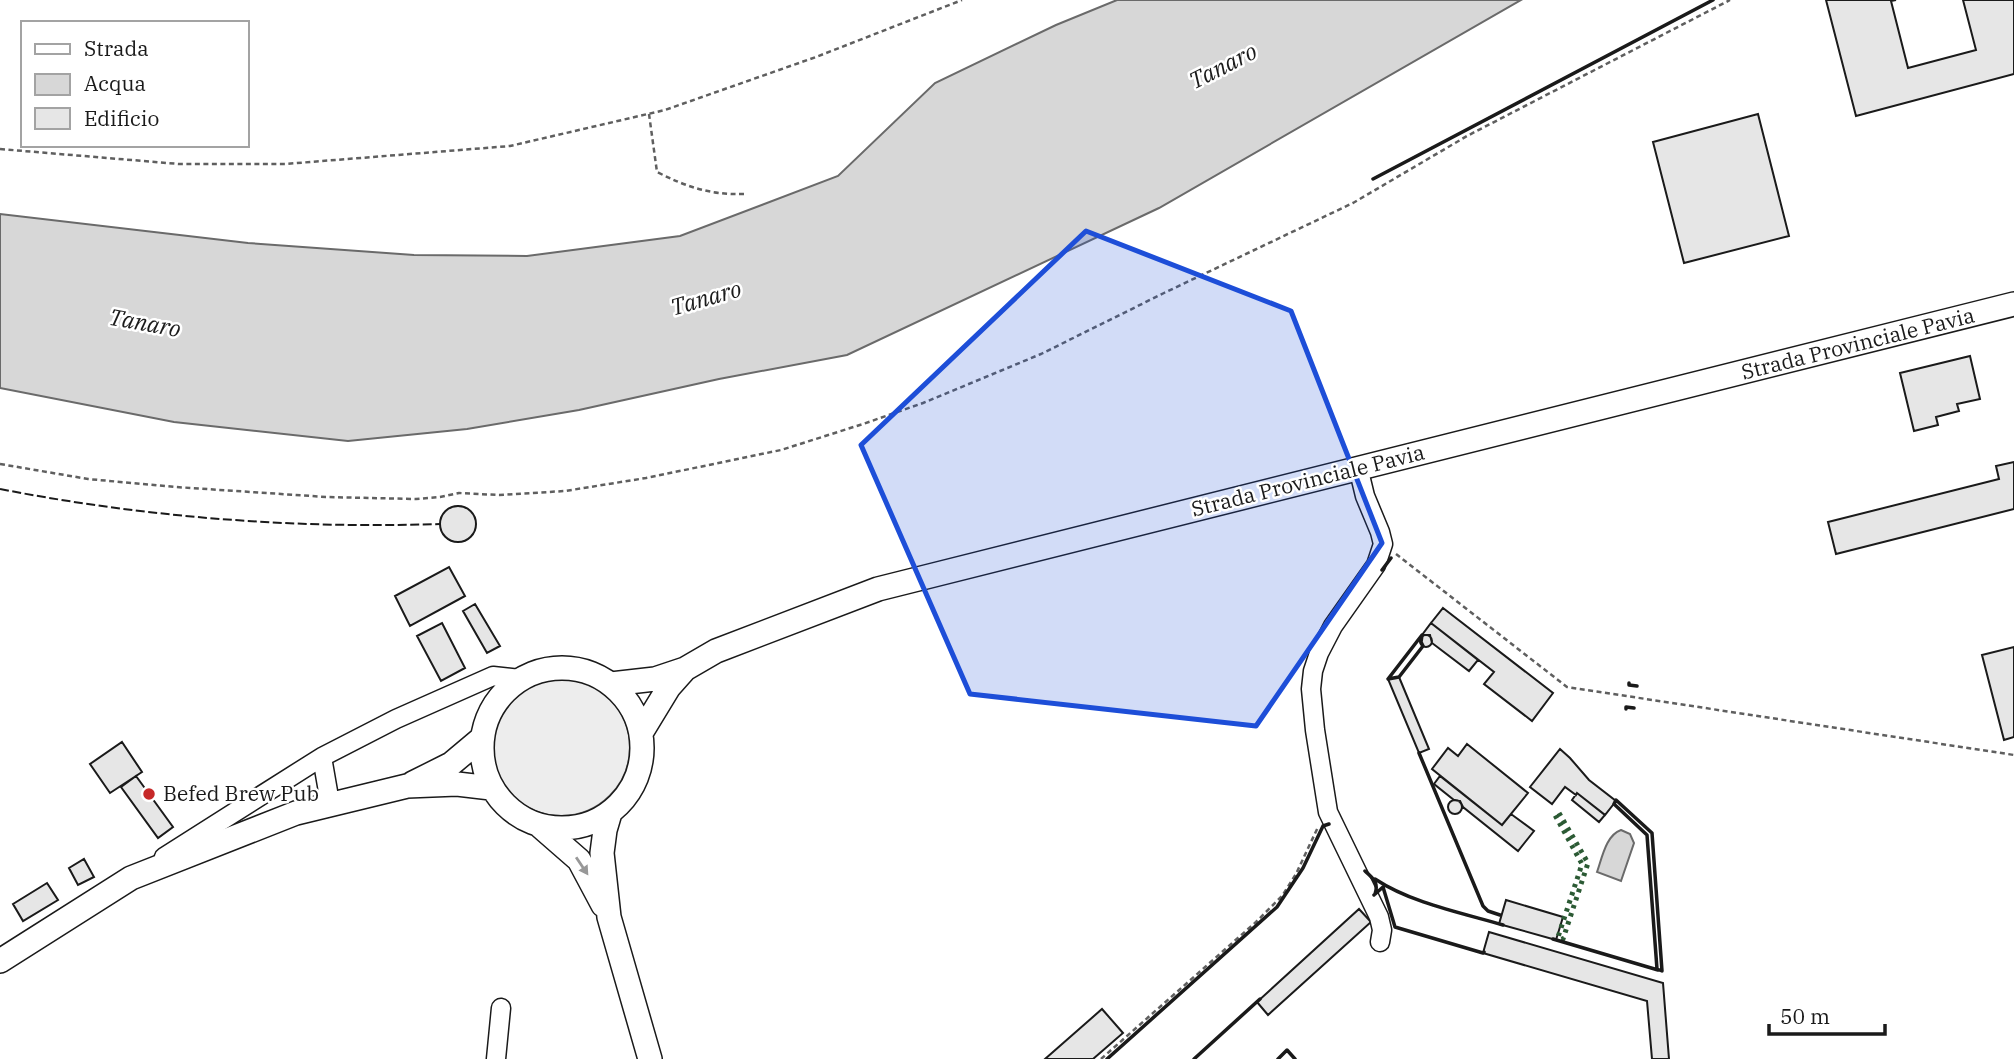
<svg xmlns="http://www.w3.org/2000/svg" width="2014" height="1059" font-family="'IBM Plex Serif',serif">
<rect width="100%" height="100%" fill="#fff"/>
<path fill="#ededed" stroke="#6a6a6a" stroke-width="2" d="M492 747a69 69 0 1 1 138 0a69 69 0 1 1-138 0Z"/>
<path fill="#d7d7d7" stroke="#6a6a6a" stroke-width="2" d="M1117,0H1521L1159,208L847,355L719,379L579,410L467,429L348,441L174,422L0,388V214L248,243L414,255L527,256L680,236L838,176L935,83L1056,25Z
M1621,830L1630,834L1634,843L1621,881L1597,872C1602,858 1606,835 1621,830Z"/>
<path fill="#e6e6e6" stroke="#1a1a1a" stroke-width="2" d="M1826,0H1896L1891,1L1908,68L1976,50L1963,0H2014V74L1856,116Z
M1758,114L1789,236L1684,263L1653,142Z
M1970,356L1980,399L1957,404L1959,411L1936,417L1938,425L1914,431L1900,373Z
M2014,462V509L1836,554L1828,522L1999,479L1996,466Z
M440 524a18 18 0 1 1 36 0a18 18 0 1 1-36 0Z
M449,567L465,596L410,626L395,596Z
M475,604L500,646L487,653L463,611Z
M1443,608L1553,693L1532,721L1484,684L1494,672L1431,623Z
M442,623L465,668L441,681L417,636Z
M1431,623L1478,660L1469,671L1432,643L1430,635H1422Z
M1420 641a6 6 0 1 1 12 0a6 6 0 1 1-12 0Z
M2014,647V737L2004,740L1982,655Z
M1399,677L1429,749L1419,753L1388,679Z
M122,742L142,772L110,793L90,764Z
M1467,744L1528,793L1502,825L1432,769L1448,748L1458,756Z
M1560,749L1570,758L1589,780L1616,801L1605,815L1577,793L1576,795L1565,787L1552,804L1530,787Z
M136,776L173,827L158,838L121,787Z
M1440,776L1502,825L1511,814L1534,831L1518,851L1463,807L1460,801L1454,800L1434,784Z
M1577,793L1605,815L1599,822L1572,800Z
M1448 807a7 7 0 1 1 14 0a7 7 0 1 1-14 0Z
M84,859L94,877L78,885L69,868Z
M47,883L58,900L23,921L13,904Z
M1506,900L1563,917L1556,940L1499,924Z
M1359,909L1371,922L1268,1015L1257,1002Z
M1489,932L1663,983L1669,1059H1652L1647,1001L1483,953Z
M1102,1009L1123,1033L1093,1059H1045Z"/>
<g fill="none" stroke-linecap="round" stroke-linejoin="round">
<defs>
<path id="minor" d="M1358,467L1365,496L1380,532L1383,544L1376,565L1333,626L1319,653L1313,671L1311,689L1315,730L1328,812L1379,917L1382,930L1380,942
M322,757L330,803
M164,857L322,757L396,719L493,676L520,679
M496,1059L501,1008"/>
<path id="major" d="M482 748a80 80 0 1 1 160 0a80 80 0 1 1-160 0Z
M611,684L655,679L685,669L716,651L878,589L2014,304
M641,733L669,687L685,669
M413,783L451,764L482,738
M610,813L605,830L602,853L609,917L650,1059
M540,826L579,860L603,905
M0,961L131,878L296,813L407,786L457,784L491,788"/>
</defs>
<use href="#minor" stroke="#1a1a1a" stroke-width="21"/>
<use href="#major" stroke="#1a1a1a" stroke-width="26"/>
<path stroke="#5f5f5f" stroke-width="2.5" stroke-dasharray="5 3.5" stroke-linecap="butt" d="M649,114L657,172C687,187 710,195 744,194
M0,149L179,164H285L510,146L665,110L816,57L962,0
M0,464L88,479L176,487L326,497L416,499L440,497L459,493L499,495L565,491L646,478L781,450L863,424L923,403L1041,354L1164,293L1353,203L1467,136L1730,0
M1396,554L1567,687L2014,755
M1101,1059L1256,922L1282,896L1296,874L1318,827"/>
<use href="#minor" stroke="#fff" stroke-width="18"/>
<use href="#major" stroke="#fff" stroke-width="23"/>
<path stroke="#2b5a34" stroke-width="5" stroke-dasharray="3.5 5" stroke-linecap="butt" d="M1559,813L1588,863L1563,939L1558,937L1582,864L1555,815Z"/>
<path stroke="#1a1a1a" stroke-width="2" stroke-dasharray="9 3.5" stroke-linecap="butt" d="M0,489C144,517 293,529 440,524"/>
<path stroke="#1a1a1a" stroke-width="3.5" d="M1373,179L1713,0
M1382,570L1391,558
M1422,635L1421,642L1423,646L1399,677L1388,679Z
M1629,683V685L1637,686
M1626,709V707L1634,708
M1419,753L1483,906L1488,911L1500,915
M1616,800L1652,833L1662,971L1657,969L1647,835L1614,804Z
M1365,871C1373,878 1379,883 1375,894
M1375,879C1411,903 1462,913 1503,925
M1374,895L1383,887L1395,927L1483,953L1484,952
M1553,939L1658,970
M1107,1059L1277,907L1303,868L1323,826L1329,824
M1194,1059L1260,999
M1278,1059L1287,1050L1295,1059"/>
</g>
<defs><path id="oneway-solid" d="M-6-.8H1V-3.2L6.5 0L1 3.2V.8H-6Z" transform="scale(1.75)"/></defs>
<use fill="#989898" href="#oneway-solid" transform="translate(582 866) rotate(56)"/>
<path fill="#1d4ed8" fill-opacity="0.2" stroke="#1d4ed8" stroke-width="5" stroke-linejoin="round" d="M1086,231L1291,311L1382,543L1256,726L970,694L861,445Z"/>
<circle fill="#c62828" stroke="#fff" stroke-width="2.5" cx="149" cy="794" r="7"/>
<g text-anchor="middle" stroke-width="5" stroke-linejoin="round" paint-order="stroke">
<g font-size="21" fill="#1a1a1a" stroke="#fff">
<text transform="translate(1858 344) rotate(-14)" y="7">Strada Provinciale Pavia</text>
<text transform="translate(1308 481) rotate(-14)" y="7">Strada Provinciale Pavia</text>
</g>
<g font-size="21" fill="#1a1a1a" stroke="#fff" text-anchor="start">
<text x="163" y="801">Befed Brew Pub</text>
</g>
<g font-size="23" font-style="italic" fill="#1a1a1a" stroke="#fff">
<text transform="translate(1223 66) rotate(-27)" y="8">Tanaro</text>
<text transform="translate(706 298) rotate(-16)" y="8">Tanaro</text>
<text transform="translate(145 323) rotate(10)" y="8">Tanaro</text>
</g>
</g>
<rect x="21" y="21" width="228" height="126" fill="#ffffff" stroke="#a3a3a3" stroke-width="2"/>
<rect x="35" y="44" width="35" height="10" fill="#ffffff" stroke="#a3a3a3" stroke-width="2"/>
<text x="84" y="56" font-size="21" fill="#1a1a1a">Strada</text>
<rect x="35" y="74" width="35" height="21" fill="#d7d7d7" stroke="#a3a3a3" stroke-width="2"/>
<text x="84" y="91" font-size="21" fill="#1a1a1a">Acqua</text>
<rect x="35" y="108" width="35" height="21" fill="#e6e6e6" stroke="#a3a3a3" stroke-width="2"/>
<text x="84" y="126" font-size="21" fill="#1a1a1a">Edificio</text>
<path d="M1769 1024v10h116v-10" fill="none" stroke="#1a1a1a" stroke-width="3.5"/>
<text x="1780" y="1024" font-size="21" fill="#1a1a1a" stroke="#ffffff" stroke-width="5" paint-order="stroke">50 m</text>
</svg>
